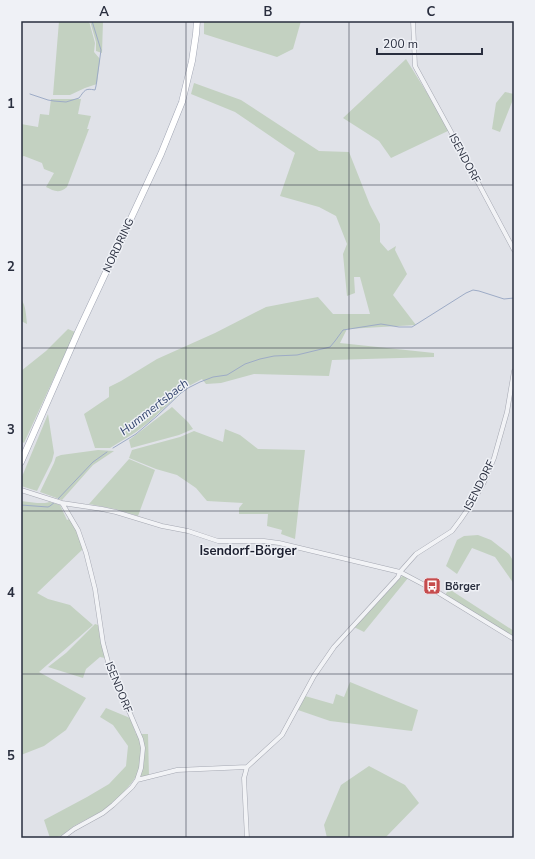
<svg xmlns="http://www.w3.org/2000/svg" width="535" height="859" font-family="'Nunito Sans',sans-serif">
<rect width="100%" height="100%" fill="#e0e2e8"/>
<path fill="#c3d1c1" d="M59,21H89L95,43L94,52L100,59L97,84L85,88L70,95H53Z
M90,21H103L102,53L96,51V42Z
M204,21H301L293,49L277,57L204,34Z
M406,59L450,130L391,158L379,141L343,118Z
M194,83L241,100L319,151L349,152L370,205L380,224V242L388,251L396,246L395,250L407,274L393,295L416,325L347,329L340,343L434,353V357L332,360L329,376L254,374L221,383L206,384L202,379L187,387L149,422L136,432L110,448H95L84,414L109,397V387L121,381L157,359L215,333L266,307L318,297L333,314H370L360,277H354L355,293L347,296L343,254L347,244L336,216L319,207L280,196L295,153L235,112L191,94Z
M505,92L514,94V97L500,132L492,129L496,103Z
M51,99H81L78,114L91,116L87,129H89L67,187C59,194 54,191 46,187L54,173L44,169L42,163L24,156L21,157V124L38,127L40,114L49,115Z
M21,299C26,306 26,315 27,324L21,321Z
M68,329L75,332L24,443L21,441V371L46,351Z
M172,407L188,422L193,429L179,435L131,448L129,440Z
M48,414L54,453L52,461L37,491L21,486V479Z
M225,429L240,435L258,449L305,450L295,539L281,534L282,530L267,526L268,514H239V508L243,503L207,501L196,488L177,475L156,469L129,458L132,450L180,437L194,431L223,442Z
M98,450L114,451L93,465L62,500L40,492L54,463L56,457L61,455Z
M129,459L155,470L138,516L115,509L89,504Z
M21,501L37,503H45L50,502L60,505L67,520L69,519L77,530L84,548L37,593L48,599L70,605L93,625L39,672L86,698L66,730L44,746L21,755Z
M478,535L491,540L509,554L514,562V584L495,557L472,548L457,574L446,566L457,540L464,536Z
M403,575L408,578L364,632L354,627Z
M449,589L514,631V637L445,595Z
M95,624L98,625L101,643L105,658L100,657L86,669L83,678L48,667L66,653Z
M350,682L418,710L412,731L330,721L298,710L305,696L333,704L336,694L344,697Z
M106,708L130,718L136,734H148L149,776L135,778C127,790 114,802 102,811C93,816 83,821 74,826C64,833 62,838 50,838L44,820L87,797L109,784L126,766L128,746L113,725L100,717Z
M369,766L405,785L419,803L385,838H327L324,825L341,785Z"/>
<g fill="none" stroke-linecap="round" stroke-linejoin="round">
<path stroke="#9dabc6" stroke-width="1" d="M30,94L48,100L54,101L66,102L79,98C85,90 85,88 95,90L96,86L101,50L92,21
M113,448L136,434L157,416L181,393L188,388L200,382L213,377L227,375L245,364L260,359L274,356L297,355L330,347L335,341L343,330L381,324L399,327H412L466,293L473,290L479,291L504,299L514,298
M57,500L93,462L107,452
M21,505L48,507L50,506L55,502"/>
<defs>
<path id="street" d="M413,21L415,66L450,130L514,250
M21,490L62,503L102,509L116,512L162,526L188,531L218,541H264L279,543L400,572L434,590L514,639
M137,780L177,770L247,767
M62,838L74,829L103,813L113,805L132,787L137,780L141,768L143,748L141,739L108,662L103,643L95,589L86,553L78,530L62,503
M247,838L244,778L247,767L282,735L314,676L334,647L398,577L400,572L416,554L452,531L461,519L474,500L484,482L494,458L507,412L514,371"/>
<path id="primary" d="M21,462L78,332L161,154L182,102L192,61L196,34L197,21"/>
</defs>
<use href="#street" stroke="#a5a8b2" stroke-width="5"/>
<use href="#primary" stroke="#a0a5b3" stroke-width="7"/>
<use href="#street" stroke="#f2f3f6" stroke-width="4"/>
<use href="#primary" stroke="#fff" stroke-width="6"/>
</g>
<path fill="none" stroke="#292e3e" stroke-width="1" stroke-opacity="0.55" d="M186,21V838M349,21V838M21,185H514M21,348H514M21,511H514M21,674H514"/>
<defs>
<symbol id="bus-square" viewBox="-11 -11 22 22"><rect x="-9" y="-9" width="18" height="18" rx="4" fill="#c64c4d" stroke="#eff1f6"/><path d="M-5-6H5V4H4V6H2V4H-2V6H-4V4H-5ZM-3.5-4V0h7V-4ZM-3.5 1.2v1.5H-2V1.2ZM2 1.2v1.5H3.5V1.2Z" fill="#fff"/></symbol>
</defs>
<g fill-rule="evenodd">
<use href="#bus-square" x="422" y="576" width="20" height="20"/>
</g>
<g text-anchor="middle" stroke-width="3" stroke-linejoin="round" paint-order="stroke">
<g font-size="11" fill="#292e3e" stroke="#eff1f6">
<text transform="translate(465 158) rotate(62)" y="4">ISENDORF</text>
<text transform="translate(118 245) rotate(-65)" y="4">NORDRING</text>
<text transform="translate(479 485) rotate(-63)" y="4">ISENDORF</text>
<text transform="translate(119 687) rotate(68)" y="4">ISENDORF</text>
</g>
<g font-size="11" font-weight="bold" fill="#292e3e" stroke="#eff1f6" text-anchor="start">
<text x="445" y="590">Börger</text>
</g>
<g font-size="12" font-style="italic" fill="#364870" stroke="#eff1f6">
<text transform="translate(154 407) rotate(-38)" y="4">Hummertsbach</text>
</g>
<g font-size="13" font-weight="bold" fill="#1c1f2f" stroke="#eff1f6">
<text x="248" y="555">Isendorf-Börger</text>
</g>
</g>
<rect width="535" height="859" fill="none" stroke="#eff1f6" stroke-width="44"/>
<path d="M377 48v6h105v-6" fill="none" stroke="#292e3e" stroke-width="2"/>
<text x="383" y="48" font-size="12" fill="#292e3e" stroke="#eff1f6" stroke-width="3" paint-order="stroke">200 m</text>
<rect x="22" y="22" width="491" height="815" fill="none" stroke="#292e3e" stroke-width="1.5"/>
<g font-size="13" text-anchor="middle" font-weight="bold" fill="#292e3e">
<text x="104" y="16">A</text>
<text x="268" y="16">B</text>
<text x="431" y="16">C</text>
<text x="11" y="108">1</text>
<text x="11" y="271">2</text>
<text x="11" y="434">3</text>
<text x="11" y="597">4</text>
<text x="11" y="760">5</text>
</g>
</svg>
